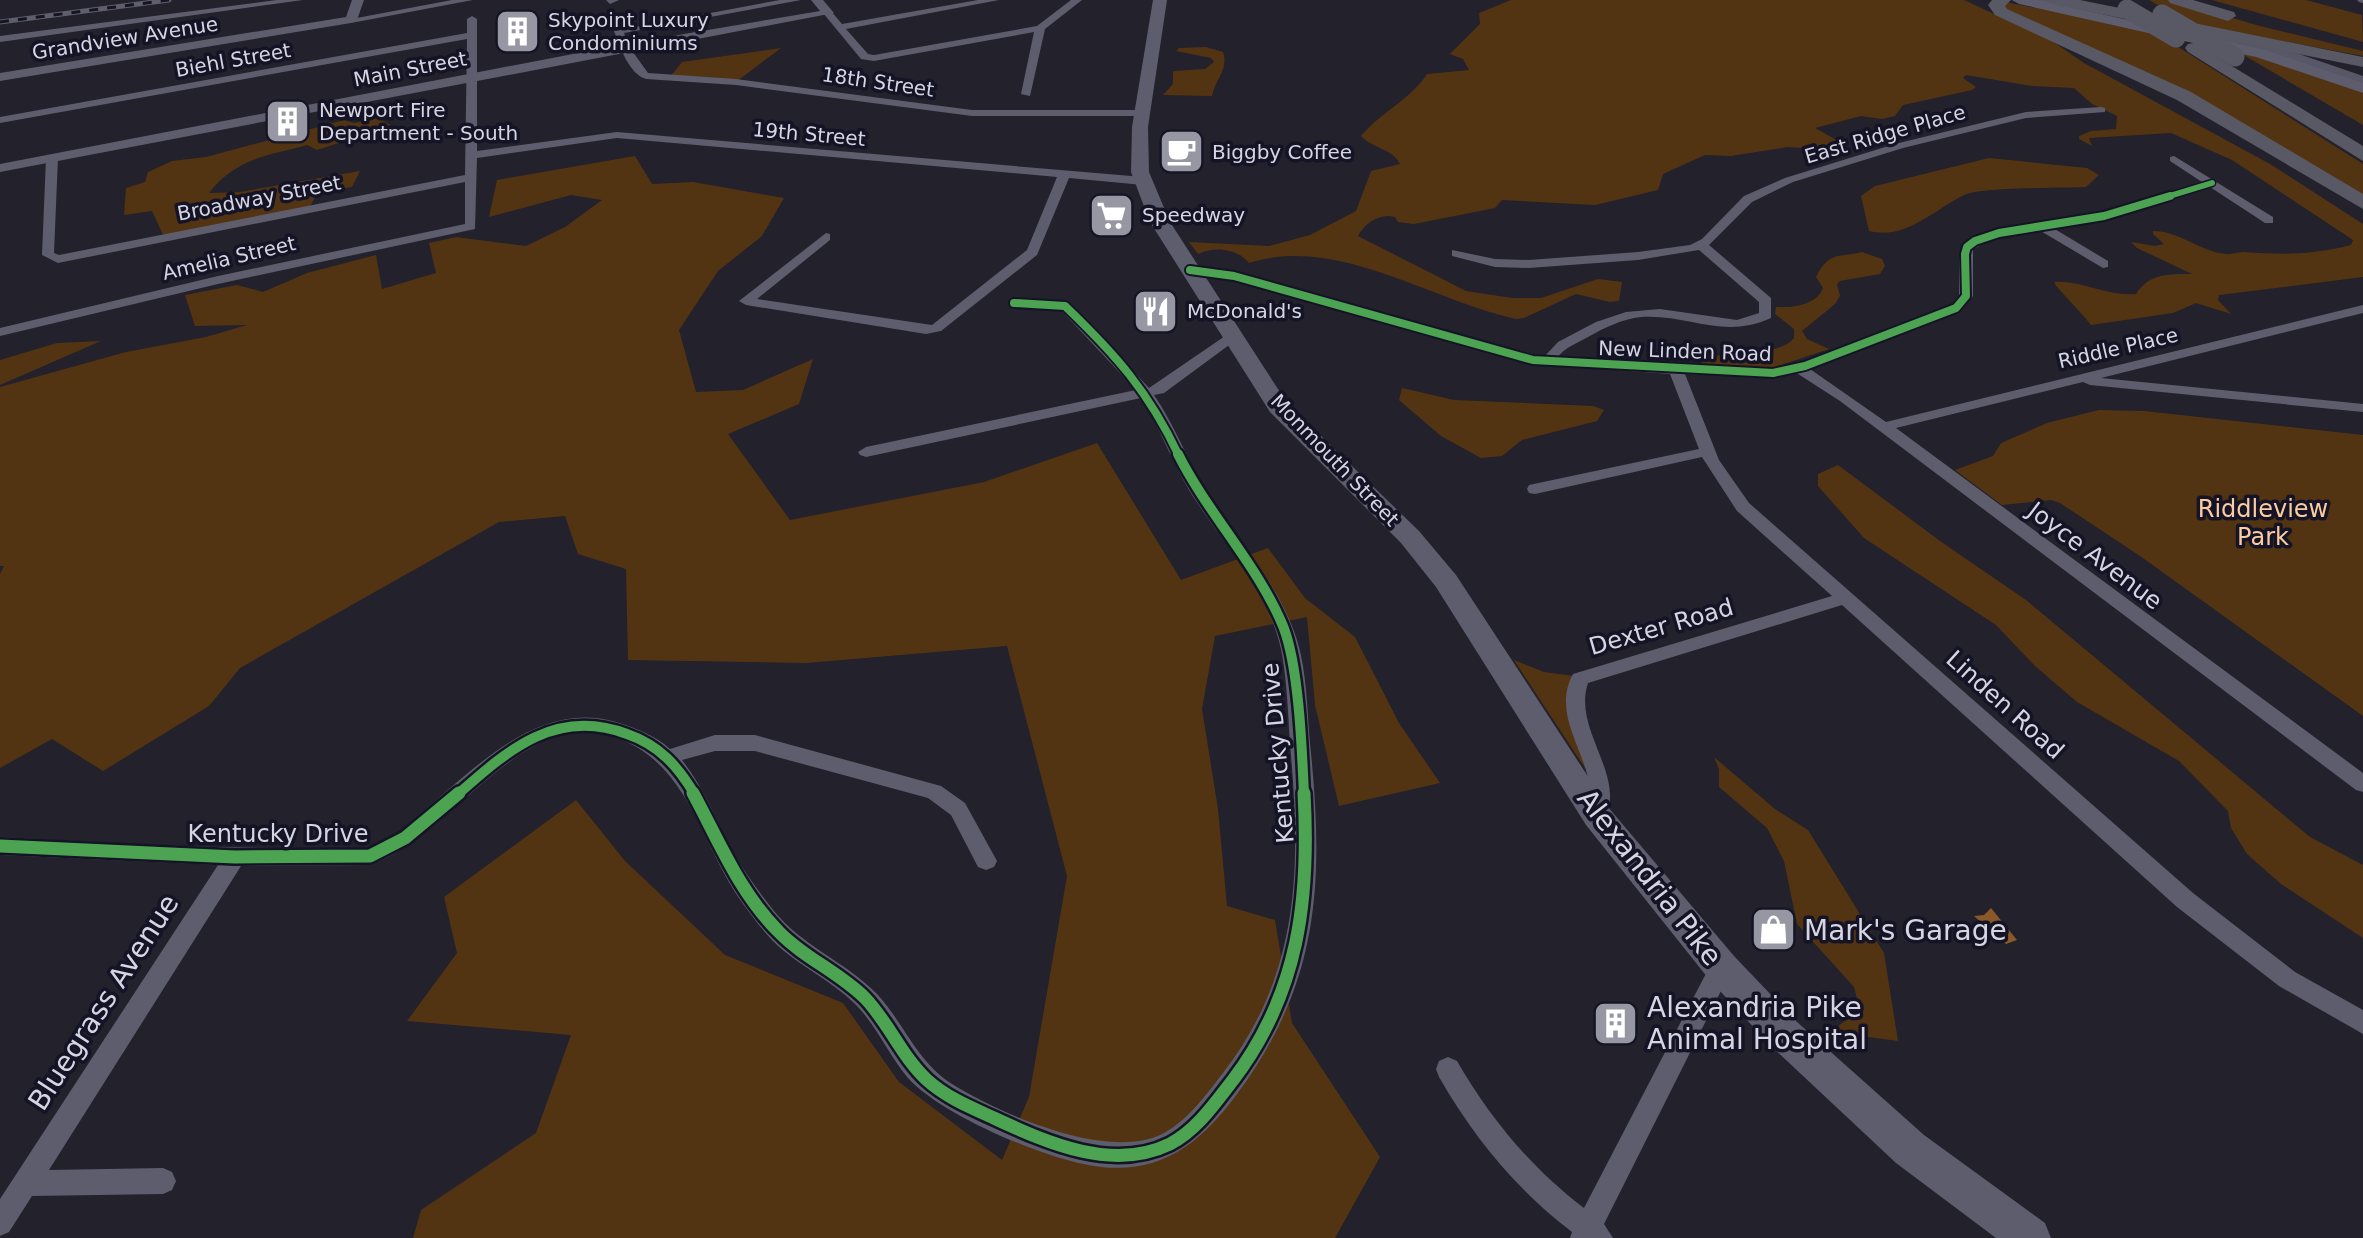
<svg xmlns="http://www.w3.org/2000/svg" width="2363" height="1238" font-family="'DejaVu Sans',sans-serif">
<rect width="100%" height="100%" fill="#22212c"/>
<path fill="#533412" d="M1511,0H1964L2052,41L2084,63L2270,164L2363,224V277L2219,295L2218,300L2231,314L2196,303L2173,313L2091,325C2084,315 2056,288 2054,282C2082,280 2107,297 2136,294C2149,273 2170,274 2192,274L2137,248L2131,242L2155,246L2164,244L2153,234V231C2179,231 2200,251 2225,254C2231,255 2238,252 2244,252C2285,255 2310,255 2351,245L2353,240L2232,160L2171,133L2089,138L2092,146L2079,139V136L2091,131L2116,129L2117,116L2092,104L2074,88L2032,86L1966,75L1963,78L1976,87L1972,90L1903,105L1895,116L1882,119L1861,116L1815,128L1842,143L1841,146L1819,149L1787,147L1731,156L1705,155L1663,174L1658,190L1595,205L1502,200L1495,208L1414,224L1398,222L1395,217C1380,213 1365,223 1358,236L1466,291L1512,298H1541L1598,279L1622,282L1619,301L1610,302L1576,294L1524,318L1516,319C1429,300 1337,235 1249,263C1237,248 1214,246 1198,254L1189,242L1269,246L1310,235L1356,211L1371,171L1400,164C1392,148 1373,149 1361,136C1381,112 1410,100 1427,74L1469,70L1463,59L1450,54L1480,24L1479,13Z
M2149,0H2171L2260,26L2363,51V56L2190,24Z
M2212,0H2306L2362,15L2363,42Z
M2005,2L2153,31L2363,164V195L2004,9Z
M1206,47L1223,52C1229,70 1215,79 1212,96L1163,95L1173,84V71L1205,69L1214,62L1211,58L1176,51L1179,48Z
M781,48L736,82L670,77L682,62Z
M2235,50L2343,84L2363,93V125Z
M379,118L392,126L317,150L307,145C267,156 236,158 209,193L240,192L360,171L352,187L318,192L309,208L164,237L152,211L124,215L126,188L145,182L148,172L172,161L206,157L344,120L354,123Z
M635,156L652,184L693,182L784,198L762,236L718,271L679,330L696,392L743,390L813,359L799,404L728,434L790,520L984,482L1097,443L1181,580L1268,548L1305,598L1355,637L1399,723L1440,783L1339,806L1315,705L1307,617L1215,636L1202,709L1218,809L1227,906L1275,920L1292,1023L1380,1157L1335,1238H413L421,1210L536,1133L571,1035L407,1021L457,953L444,897L576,800L625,861L725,955L843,1003L899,1082L1002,1160L1029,1097L1067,876L1007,646L806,663L628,660L626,569L578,554L565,516L499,522L240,668L209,706L103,771L52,739L0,768V574L4,566H0V387L126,352L206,337L247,325L195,326L185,295L237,285L263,292L307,273L376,255L382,289L436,273L429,243L456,237L526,246L565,227L602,200L571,195L489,217L497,180Z
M1989,158L2087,168L2099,175L2086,187C2063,188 1980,187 1964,195C1932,211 1906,240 1869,231L1861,196L1875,186Z
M1862,252L1882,259L1885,266L1880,274L1840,281L1837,284L1840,296L1835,304L1802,331L1807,339L1829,349L1769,369L1699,366C1711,345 1776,361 1794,338V329L1775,314L1776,307C1794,308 1816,305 1823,288L1816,277C1829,251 1838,258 1862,252Z
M101,341L0,385V360L57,343Z
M1402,388L1454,400L1593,406L1604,410L1597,421L1522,440L1502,456L1481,458L1441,436L1399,400Z
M2099,410L2144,411L2363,435V716L2140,556L2060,503L2051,500L2002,505L1955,470L1993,456L2001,443L2047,423Z
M1838,465L1940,541L2026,600L2310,837L2363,865V938L2281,884L2247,854L2231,828L2228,811L2179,761L2077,702L2035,666L1996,625L1864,538L1818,486V474Z
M1514,660L1544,672L1574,676C1560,698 1582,749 1589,774Z
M1714,757L1775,809L1808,830L1884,953L1898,1041L1831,1032L1851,1016L1858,1003L1854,987L1797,924L1784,861L1767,828L1719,787V769Z"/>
<path fill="#8b5927" d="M1991,908L2017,940L2006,944L1974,916L1984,915Z"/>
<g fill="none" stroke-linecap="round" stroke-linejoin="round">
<path fill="#5e5d6d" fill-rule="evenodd" d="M277,0H303L0,42V36Z
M452,0H473L351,23L346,20Z
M606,0H619L610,4Z
M780,0H801L624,33L630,48L648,73L736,79L972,110H1142L1147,113L1142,116H972L736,85L646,79C629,74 620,47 614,31Z
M978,0H999L846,29L868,54L874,55L1037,26L1071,0H1082L1045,29L1030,96L1021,94L1034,32L874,61L861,59L823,13L831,11L842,24Z
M2357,0H2363V3L2359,2Z
M472,16L477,19V151L617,132L1143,177L1149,181L1143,185L1069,178L1037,255L941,331L926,334L746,305L739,301L826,233L830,234V240L757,299L932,325L1027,250L1057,177L617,138L477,158L475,229L218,284L0,336V328L218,276L465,224V182L58,263L42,255L46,158L52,155L58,158L54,253L59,255L465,175L467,39L0,123V117L467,33V19Z
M2101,107L2105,108V112L2026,118L1903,148L1793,182L1752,202L1709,245L1771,298V318C1723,340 1689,314 1641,317C1622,319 1604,328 1588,337C1577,343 1564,348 1557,358L1773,369L1801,363L1951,305L1959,296V254L1963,244L1971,238L1999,229L2102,213L2202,182L2170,161V157L2174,156L2273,217V223H2265L2210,187L2108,219L2053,228L2108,261V267L2103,268L2039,230L2001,236L1973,249V296L1961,311L1810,369L1886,422L2363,305V313L2101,378L2363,404V412L2090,385L2083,382L1896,428L2363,773V792L2356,790L1840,401L1795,372L1773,377L1685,374L1719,460L1749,503L2193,893L2295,972L2363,1010V1034L2279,986L2177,907L1842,605L1588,683C1572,731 1628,775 1604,822L1597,824L1590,822C1584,812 1591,802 1590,791C1587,750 1551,715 1573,674L1832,596L1737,511L1702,457L1535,494L1529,493L1527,489L1529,485L1699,449L1670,374L1533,364L1233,280L1190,274L1184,270L1190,266L1234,272L1544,357L1558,342L1596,322L1626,312L1660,309L1737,320L1759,313V302L1699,250L1638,260L1529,268L1495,267L1452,256V250L1495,259L1529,260L1638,252L1690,245L1702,239L1744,196L1785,178L1895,144L2026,112Z
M1014,299L1070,303L1149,388L1228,334H1238L1240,337L1164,393L1154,395C1174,424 1186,457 1204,487C1234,537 1279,583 1297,640C1307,672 1307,710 1310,743C1324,879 1321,981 1237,1094C1200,1144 1160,1176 1094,1166C1045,1159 941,1115 908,1078C888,1054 876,1024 853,1002C832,982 806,969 784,951C767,937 754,919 741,901C700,843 688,759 611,736C520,708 450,838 370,865L241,866L49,1170L163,1168L172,1172L176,1181L172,1190L163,1194L32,1196L9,1232L0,1236V1199L218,865L0,855V837C95,842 191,848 286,848C311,848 348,852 371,847C390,842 407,825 421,813C476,768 538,699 616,722C635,728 655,735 670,749L715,735H755L941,786L965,803L997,861L994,867L986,870L978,867L951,815L928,798L755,751H715L682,760C704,788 716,820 732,850C744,872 759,892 774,911C802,946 846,962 877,994C904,1023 917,1062 952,1084C1000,1114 1106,1160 1160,1135C1187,1122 1205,1096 1223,1073C1301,972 1301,866 1290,744C1288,713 1287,679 1281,649C1268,589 1220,540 1189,490C1171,460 1160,427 1141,398L866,457L860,455L858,452L866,447L1136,390L1061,310L1009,306V300Z
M1721,957L1729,960L1733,967L1604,1224L1613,1238H1570L1572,1232C1516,1189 1474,1138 1439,1077L1436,1069L1439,1061L1448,1057L1457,1061C1490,1118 1531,1168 1584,1208L1713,960Z"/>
<path fill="#5e5d6d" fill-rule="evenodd" d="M352,0H364L357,20L351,23L0,81V73L346,17Z
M811,0H823L834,13L0,172V164L625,44L820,11Z"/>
<path fill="#585767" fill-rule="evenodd" d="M2036,0H2060L2088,8L2082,12Z
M2212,32L2299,54L2363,76V85L2289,60L2207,39V33Z"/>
<path fill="#5e5d6e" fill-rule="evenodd" d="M1153,0H1167L1148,127L1149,172L1170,222L1287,403L1419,531L1456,575L1608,807L1734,956L1796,1021L1924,1135L2045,1223L2051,1238H1996L1896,1163L1770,1045L1708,978L1586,825L1436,587L1401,543L1270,412L1150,222L1131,172L1132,127Z
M2012,0H2038L2265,50L2363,83V93L2256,57L2019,4Z"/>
<path fill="#595865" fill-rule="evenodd" d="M1992,0H2011L2005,6L2007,9L2191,92L2363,194V209L2177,100L1995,15L1988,5Z
M2048,0H2080L2363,57V67L2056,5Z
M2168,0H2193L2234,12L2236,16L2228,21L2170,3Z
M2194,43L2363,146V161L2188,52L2185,48L2188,44Z"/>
<defs>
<path id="rail" d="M0,22L169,0"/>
</defs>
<use href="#rail" stroke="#5f5f6b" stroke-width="5"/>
<use href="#rail" stroke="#151426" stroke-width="3" stroke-dasharray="9" stroke-linecap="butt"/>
<path stroke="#595865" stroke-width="19" d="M2127,9L2176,38
M2162,14L2235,57"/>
<defs>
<path id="cycleway-far3" d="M2163,198L2212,183"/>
<path id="cycleway-far2" d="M1190,270L1234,276L1533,360L1773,373L1805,366L1956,308L1966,296L1965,254L1967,247L1975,241L1999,233L2104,216L2170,196
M1014,303L1065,306C1116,355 1149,392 1179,456"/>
<path id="cycleway-far1" d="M1178,454C1208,514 1257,564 1283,626C1299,666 1302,750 1304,795
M457,795C508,750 556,707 627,734C659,745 678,766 695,795"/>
<path id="cycleway" d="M693,793C719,841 739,892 779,932C804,958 839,972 865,998C889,1023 902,1057 927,1080C947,1098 972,1108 996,1119C1048,1143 1113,1172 1170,1144C1197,1130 1215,1103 1233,1080C1299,993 1310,899 1304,793
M0,846L235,857L370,856L405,838L459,793"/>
</defs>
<use href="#cycleway-far3" stroke="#151426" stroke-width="9"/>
<use href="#cycleway-far2" stroke="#151426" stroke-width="12"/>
<use href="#cycleway-far1" stroke="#151426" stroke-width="15"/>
<use href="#cycleway" stroke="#151426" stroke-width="18"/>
<use href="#cycleway-far3" stroke="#4ca352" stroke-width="6"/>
<use href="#cycleway-far2" stroke="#4ca352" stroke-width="8"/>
<use href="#cycleway-far1" stroke="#4ca352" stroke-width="10"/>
<use href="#cycleway" stroke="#4ca352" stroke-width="13"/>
</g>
<defs>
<symbol id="building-square" viewBox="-11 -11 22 22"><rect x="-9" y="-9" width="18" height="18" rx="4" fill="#9797a3" stroke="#151426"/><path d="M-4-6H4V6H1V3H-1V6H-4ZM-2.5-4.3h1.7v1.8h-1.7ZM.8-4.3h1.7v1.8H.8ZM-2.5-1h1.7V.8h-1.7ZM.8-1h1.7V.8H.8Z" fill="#fff"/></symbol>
<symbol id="cafe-square" viewBox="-11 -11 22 22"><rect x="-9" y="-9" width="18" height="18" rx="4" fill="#9797a3" stroke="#151426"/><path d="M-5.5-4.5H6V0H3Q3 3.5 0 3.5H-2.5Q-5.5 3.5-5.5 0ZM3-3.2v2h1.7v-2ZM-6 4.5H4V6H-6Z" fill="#fff"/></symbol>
<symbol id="supermarket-square" viewBox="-11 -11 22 22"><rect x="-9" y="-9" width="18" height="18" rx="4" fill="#9797a3" stroke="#151426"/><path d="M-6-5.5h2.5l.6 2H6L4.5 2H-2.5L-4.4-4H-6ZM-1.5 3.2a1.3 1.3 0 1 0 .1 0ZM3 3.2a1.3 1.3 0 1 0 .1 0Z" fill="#fff"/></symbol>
<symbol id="restaurant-square" viewBox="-11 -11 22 22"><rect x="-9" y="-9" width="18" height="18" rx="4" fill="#9797a3" stroke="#151426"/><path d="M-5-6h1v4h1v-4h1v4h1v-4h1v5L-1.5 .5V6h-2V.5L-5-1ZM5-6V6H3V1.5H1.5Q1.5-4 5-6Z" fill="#fff"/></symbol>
<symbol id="shop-square" viewBox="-11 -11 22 22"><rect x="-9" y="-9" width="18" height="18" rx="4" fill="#9797a3" stroke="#151426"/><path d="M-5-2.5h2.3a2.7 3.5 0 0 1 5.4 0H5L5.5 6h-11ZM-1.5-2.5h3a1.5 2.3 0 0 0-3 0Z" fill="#fff"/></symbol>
</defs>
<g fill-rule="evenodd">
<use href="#building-square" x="492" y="6" width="51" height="51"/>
<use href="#building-square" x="262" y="96" width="51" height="51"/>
<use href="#cafe-square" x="1156" y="126" width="51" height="51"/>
<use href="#supermarket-square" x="1086" y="190" width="51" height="51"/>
<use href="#restaurant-square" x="1130" y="286" width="51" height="51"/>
<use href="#shop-square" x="1748" y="904" width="51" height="51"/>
<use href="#building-square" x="1590" y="998" width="51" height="51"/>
</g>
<g text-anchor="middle" stroke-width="7" stroke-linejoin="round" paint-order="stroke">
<g font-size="20" fill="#d6d6e3" stroke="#151426" text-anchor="start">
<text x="548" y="27">Skypoint Luxury<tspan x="548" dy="23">Condominiums</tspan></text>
<text x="319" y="117">Newport Fire<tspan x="319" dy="23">Department - South</tspan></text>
<text x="1212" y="159">Biggby Coffee</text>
<text x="1142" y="222">Speedway</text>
<text x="1187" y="318">McDonald's</text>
</g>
<g font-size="20" fill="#d6d6e3" stroke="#151426">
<text transform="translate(125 38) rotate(-9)" y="7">Grandview Avenue</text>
<text transform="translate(233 60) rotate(-10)" y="7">Biehl Street</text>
<text transform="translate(410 69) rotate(-11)" y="7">Main Street</text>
<text transform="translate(878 82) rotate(8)" y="7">18th Street</text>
<text transform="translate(809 134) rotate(5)" y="7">19th Street</text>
<text transform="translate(1885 134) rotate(-16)" y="7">East Ridge Place</text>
<text transform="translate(259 198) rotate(-11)" y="7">Broadway Street</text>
<text transform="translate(229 258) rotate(-13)" y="7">Amelia Street</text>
<text transform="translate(2118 348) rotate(-13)" y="7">Riddle Place</text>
<text transform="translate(1685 351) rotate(2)" y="7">New Linden Road</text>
<text transform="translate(1335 460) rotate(46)" y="7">Monmouth Street</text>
</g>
<g font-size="24" fill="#fccca1" stroke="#151426">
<text x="2263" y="517">Riddleview<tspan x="2263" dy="28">Park</tspan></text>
</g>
<g font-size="24" fill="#d6d6e3" stroke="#151426">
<text transform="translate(2095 556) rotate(37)" y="8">Joyce Avenue</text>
<text transform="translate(1661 627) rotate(-16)" y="8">Dexter Road</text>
<text transform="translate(2005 705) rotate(42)" y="8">Linden Road</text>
<text transform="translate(1278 753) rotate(-95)" y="8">Kentucky Drive</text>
<text x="278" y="842">Kentucky Drive</text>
</g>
<g font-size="28" fill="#d6d6e3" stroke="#151426">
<text transform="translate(1650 877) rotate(52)" y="10">Alexandria Pike</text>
<text transform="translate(103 1002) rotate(-57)" y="10">Bluegrass Avenue</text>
</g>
<g font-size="28" fill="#d6d6e3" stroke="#151426" text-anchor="start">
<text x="1804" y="940">Mark's Garage</text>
<text x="1647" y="1017">Alexandria Pike<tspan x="1647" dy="32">Animal Hospital</tspan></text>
</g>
</g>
</svg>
